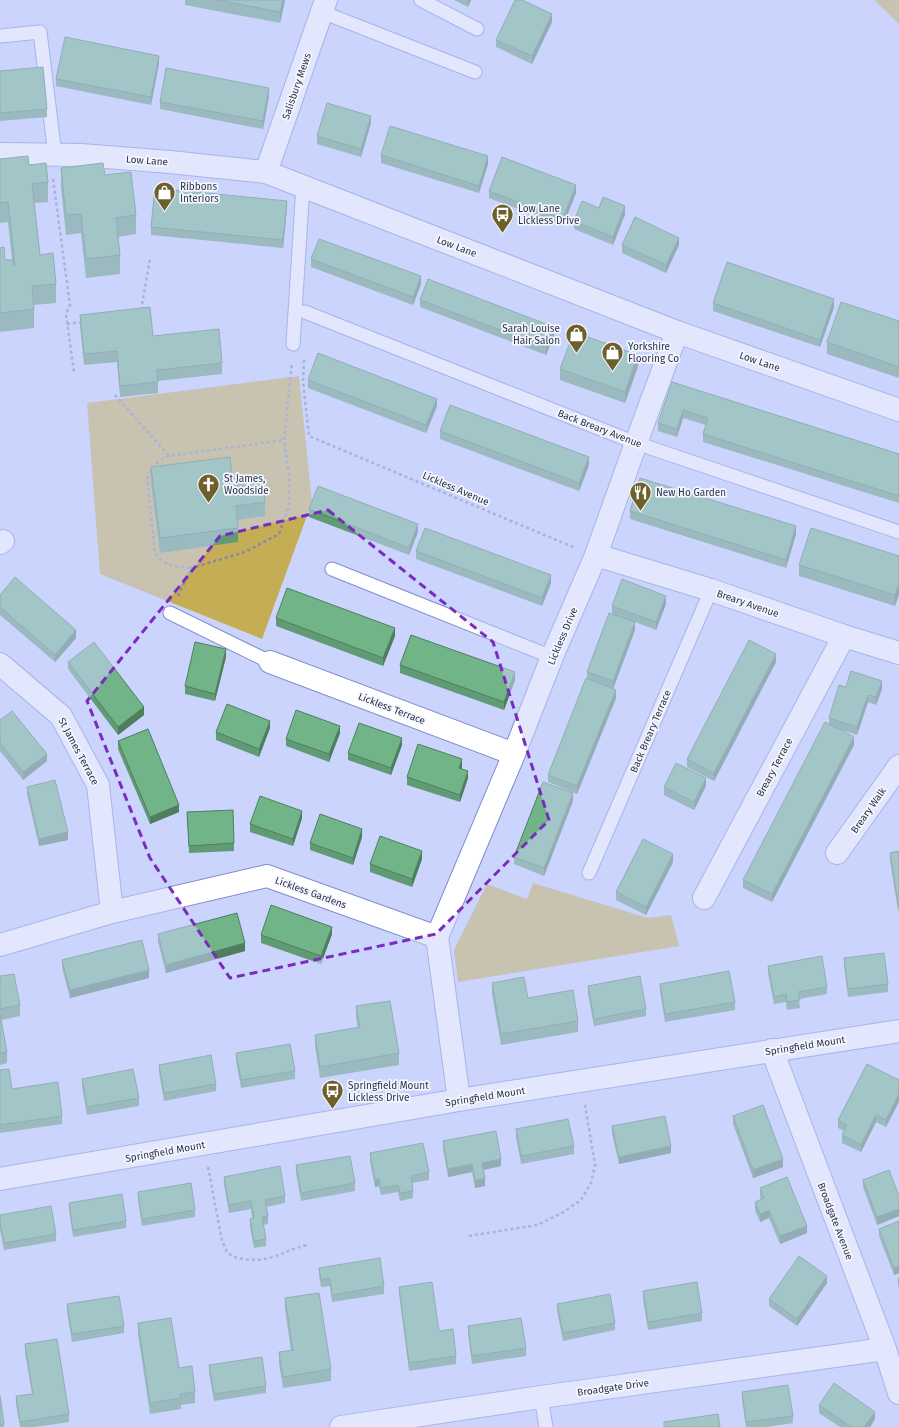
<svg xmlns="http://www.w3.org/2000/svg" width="899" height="1427" font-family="'Fira Sans',sans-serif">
<rect width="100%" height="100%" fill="#cbd4fd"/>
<path fill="#c5ad56" d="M874,0H899V24Z
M299,376L312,502L262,639L100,574L87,403Z
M533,883L648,918L671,915L679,946L458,982L454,950L487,884L527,899Z"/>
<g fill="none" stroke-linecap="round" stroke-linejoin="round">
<defs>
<path id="service" d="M421,0L477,29
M322,12L475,72
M0,36L40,32L55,155
M305,312L636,443L899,532
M293,344L303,185
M332,569L552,657
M170,613L270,662
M589,873L711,590
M541,1397L546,1427"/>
<path id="minor" d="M266,172L326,0
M0,543L3,541
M596,555L711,590L844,636L899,653
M270,662L514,754
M0,664L61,716L98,785L112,912
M837,853L899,766
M704,898L844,636
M437,937L514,754L552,657L596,555L636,443L677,332
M0,945L112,912L267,876L437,937L459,1100
M772,1050L885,1349L899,1393
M0,1179L459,1100L899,1031
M341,1427L541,1397L885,1349"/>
<path id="tertiary" d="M0,154L81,155L170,162L266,172L677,332L899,410"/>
</defs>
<use href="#service" stroke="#818ecd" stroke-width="15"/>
<use href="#minor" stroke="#818ecd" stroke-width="24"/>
<use href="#tertiary" stroke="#818ecd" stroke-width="24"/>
<path stroke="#8289ab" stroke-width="2.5" stroke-dasharray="3 3" stroke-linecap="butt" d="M53,179L70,305L66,314L74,372
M141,310L150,259
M67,324L83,322
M304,360L303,382L309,436L573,547
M115,395L169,456L284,440
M169,456C156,461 153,467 147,479L155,552C164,567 174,566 191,568
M178,596L191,568L245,552L279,534L289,506V475L284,440L292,363
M208,1167L222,1241C224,1244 225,1249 227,1252C237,1262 260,1261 273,1257C287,1252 293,1248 308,1245
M469,1236L537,1225L562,1213L581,1200L591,1183L595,1165L585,1105"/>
<use href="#service" stroke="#fff" stroke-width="13"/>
<use href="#minor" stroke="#fff" stroke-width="22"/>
<use href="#tertiary" stroke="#fff" stroke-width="22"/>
</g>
<path fill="#619b75" d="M185,0H285L280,23L185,5Z
M454,0H471L468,7Z
M552,22L532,64L496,47V40Z
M159,63L151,105L56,86V79Z
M0,71L47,109V117L0,121Z
M269,96L263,129L160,109V102Z
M371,123L361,157L317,144V136Z
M381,155L488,164L479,193L381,163Z
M0,159L29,165L48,182V202L34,203L40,255L56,284V303L34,305V328L0,332V248L5,260H12L8,222L0,223Z
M61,168L105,175L136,215V234L118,237L120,255V274L86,278L81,233L66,235L61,188Z
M489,191L576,193L563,226L489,198Z
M287,208L283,248L151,235V227Z
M599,208L625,214L613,245L574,229V221Z
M622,245H679L666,273L622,253Z
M311,259L421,284L413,305L311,267Z
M420,300L554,335L546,355L420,307Z
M713,303L834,307L820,347L713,311Z
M80,315L153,336L222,363V374L158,381V393L120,397L117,362L84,365L80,326Z
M899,321V378L827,354V342Z
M638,366L625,403L560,380V369Z
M308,380L437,406L426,433L308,388Z
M672,382L899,454V503L703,442V434L706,425L683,418L677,437L658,431V423Z
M440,431L589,465L579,491L440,439Z
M151,467L232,478L265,502V516L237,520L238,528V542L160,553L151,482Z
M309,509L418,532L409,555L309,517Z
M630,511L796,534L786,568L630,519Z
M416,551L551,583L542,606L416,559Z
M899,556V594L895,606L799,576V565Z
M0,595L76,638L55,662L0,615Z
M666,604L656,630L635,622V630L613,689L603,685L616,698L577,794L548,782V775L587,679V672L612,614V606Z
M276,618L395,636L383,666L276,626Z
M226,657L215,701L185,694V686Z
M68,662L144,715L118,735L68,669Z
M776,662L714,781L687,767V759Z
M400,665L515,680L504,710L400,673Z
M846,687L882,689L876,705L868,702L857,735L835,728L854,745L772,902L743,888V880L829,724V718Z
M0,720L47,761L23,780L0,751Z
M270,728L259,757L216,740V732Z
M340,733L329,762L286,746V739Z
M118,741L179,812L150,824L118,749Z
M402,745L391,775L348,760V753Z
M462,767L461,769L468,778L460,802L407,785V777Z
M706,786L694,810L664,795V787Z
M27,787L68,840L39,846L27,794Z
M573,801L544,876L514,864V857Z
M187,812L234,843V851L189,853Z
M302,818L293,846L250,832V824Z
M362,837L353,865L310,850V843Z
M899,851V910L898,911L890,860V853Z
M422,859L412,887L370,872V864Z
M673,862L646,915L616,900V892Z
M158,934L245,951L166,973L158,942Z
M332,934L321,964L261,943V935Z
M844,958L888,984V992L848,997L844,966Z
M62,960L149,978L70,998L62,968Z
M768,966L827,987V994L799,999L800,1008L787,1010L786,1002L774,1004L768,973Z
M0,976L20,1005V1016L1,1020L7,1052V1063L0,1065Z
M492,983L528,998L578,1021V1032L501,1045L492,994Z
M660,984L735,1002V1010L665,1022L660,991Z
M588,986L646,1009V1016L594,1026L588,994Z
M356,1006L399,1053V1065L320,1078L315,1046V1035L358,1028L356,1018Z
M236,1053L295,1071V1079L241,1088L236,1061Z
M159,1065L216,1084V1091L164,1101L159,1072Z
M0,1070L12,1089L62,1116V1124L0,1133Z
M82,1079L139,1098V1106L87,1115L82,1087Z
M899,1080L886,1127L876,1122L861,1152L842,1143V1135L844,1131L838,1128V1120Z
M733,1116L783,1167L753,1178L733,1124Z
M612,1126L671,1153L619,1164L612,1134Z
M516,1129L574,1146V1154L521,1164L516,1137Z
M443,1141L501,1166L484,1170L485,1186L475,1188L472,1172L448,1177L443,1149Z
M370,1153L429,1172V1180L412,1183L413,1191V1198L400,1201L398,1192L381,1195L379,1186L375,1187L370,1161Z
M296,1165L355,1183V1191L301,1201L296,1173Z
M224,1177L285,1196V1203L266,1207L268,1216V1224L263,1225L266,1239V1246L254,1248L250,1227V1219L252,1218L251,1209L229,1213L224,1185Z
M863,1180L899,1196V1216L877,1225L863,1187Z
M760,1188L807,1233L780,1244L769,1218L760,1222L755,1210V1202L761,1200L760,1196Z
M138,1192L195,1210V1217L142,1226L138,1200Z
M69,1203L126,1221V1228L73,1237L69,1210Z
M0,1215L56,1234V1241L4,1250L0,1230Z
M899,1221V1273L894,1275L879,1236V1229Z
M319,1268L384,1286V1294L332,1302L330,1286L321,1287L319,1276Z
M899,1277V1288L898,1285V1278Z
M827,1283L797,1326L769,1306V1299Z
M399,1287L439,1331L456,1356V1364L409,1371L399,1294Z
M643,1291L702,1313V1321L648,1330L643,1299Z
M285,1298L331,1369V1381L283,1388L279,1363V1352L291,1351L285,1309Z
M67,1304L124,1326V1333L72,1342L67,1312Z
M557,1304L615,1323V1330L563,1341L557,1311Z
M138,1323L179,1368L195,1392V1403L181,1405V1409L150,1414L138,1334Z
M468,1326L526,1348V1356L472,1364L468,1334Z
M25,1344L69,1414V1422L35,1427H20L16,1404V1396L32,1394L25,1352Z
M209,1365L266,1386V1393L214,1401L209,1373Z
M742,1392L793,1416V1423L766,1427H746L742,1399Z
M0,1396L4,1424V1427H0Z
M819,1405L875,1419L870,1427H840L819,1413Z"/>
<path fill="#4f7e5f" d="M283,0H285L280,23V12Z
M468,0H471L468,7Z
M552,14V22L532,64V56Z
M159,56V63L151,105V97Z
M269,88V96L263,129V121Z
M371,116V123L361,157V149Z
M488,156V164L479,193V186Z
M576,185V193L563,226V219Z
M287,201V208L283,248V240Z
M625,206V214L613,245V237Z
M679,238V245L666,273V265Z
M421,276V284L413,305V297Z
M834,299V307L820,347V340Z
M554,327V335L546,355V347Z
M638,355V366L625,403V392Z
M437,399V406L426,433V425Z
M683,410V418L677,437V429Z
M589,457V465L579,491V483Z
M418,524V532L409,555V548Z
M796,526V534L786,568V560Z
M551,575V583L542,606V598Z
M899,583V594L895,606V595Z
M666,596V604L656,630V622Z
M635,622V630L613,689V681Z
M395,628V636L383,666V658Z
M76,630V638L55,662V655Z
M226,649V657L215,701V694Z
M776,654V662L714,781V773Z
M515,672V680L504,710V702Z
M882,681V689L876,705V697Z
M616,690V698L577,794V786Z
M868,695V702L857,735V727Z
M144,707V715L118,735V727Z
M270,721V728L259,757V749Z
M340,726V733L329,762V754Z
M854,737V745L772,902V894Z
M402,738V745L391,775V768Z
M47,754V761L23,780V772Z
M462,759V767L459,775V768Z
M468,771V778L460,802V795Z
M706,778V786L694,810V802Z
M573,793V801L544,876V868Z
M179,805V812L150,824V817Z
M302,811V818L293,846V839Z
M362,829V837L353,865V858Z
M68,832V840L39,846V839Z
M422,851V859L412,887V879Z
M673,854V862L646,915V907Z
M332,927V934L321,964V956Z
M245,943V951L166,973V965Z
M149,970V978L70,998V990Z
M899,1094V1102L886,1127V1120Z
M876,1115V1122L861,1152V1145Z
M671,1146V1153L619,1164V1157Z
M501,1159V1166L482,1170V1163Z
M783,1159V1167L753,1178V1170Z
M472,1164V1172L448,1177V1169Z
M485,1178V1186L475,1188V1181Z
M379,1179V1186L375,1187V1180Z
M899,1209V1216L877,1225V1217Z
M769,1210V1218L760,1222V1214Z
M807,1226V1233L780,1244V1236Z
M899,1266V1273L894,1275V1268Z
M827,1276V1283L797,1326V1319Z
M875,1412V1419L870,1427H864Z"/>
<path fill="#71b488" stroke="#4f7e5f" d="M217,0H283L280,12Z
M515,0H522L552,14L532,56L496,40Z
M65,37L159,56L151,97L56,79Z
M43,67L47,109L0,113V71Z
M166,68L269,88L263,121L160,102Z
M327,103L371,116L361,149L317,136Z
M390,126L488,156L479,186L381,155Z
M28,156L29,165L46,163L48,182L32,184L40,255L53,253L56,284L32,286L34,309L0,313V248L4,247L5,260H13L14,266H15L8,202L0,203V159Z
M502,157L576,185L563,219L489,191Z
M103,163L105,175L131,172L136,215L116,218L120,255L86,259L81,214L66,215L61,168Z
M155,188L287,201L283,240L151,227Z
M603,197L625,206L613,237L574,221L582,201L599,208Z
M635,217L679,238L666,265L622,245Z
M319,239L421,276L413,297L311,259Z
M727,262L834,299L820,340L713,303Z
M428,279L554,327L546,347L420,300Z
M841,302L899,321V367L827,342Z
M150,307L153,336L219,329L222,363L157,370L158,382L120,386L117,351L84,354L80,315Z
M574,332L638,355L625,392L560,369Z
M318,353L437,399L426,425L308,380Z
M672,382L899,454V496L703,434L708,418L683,410L677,429L658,423Z
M450,405L589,457L579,483L440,431Z
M230,457L232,478L262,474L265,502L236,506L238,528L160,538L151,467Z
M640,478L796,526L786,560L630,511Z
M318,486L418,524L409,548L309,509Z
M425,528L551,575L542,598L416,551Z
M811,528L899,556V583L895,595L799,565Z
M15,577L76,630L55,655L0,607V595Z
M622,579L666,596L656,622L612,606Z
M287,588L395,628L383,658L276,618Z
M609,613L635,622L613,681L587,672Z
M411,635L515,672L504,702L400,665Z
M749,640L776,654L714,773L687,759Z
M94,642L144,707L118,727L68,662Z
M195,642L226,649L215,694L185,686Z
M851,671L882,681L876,697L868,695L857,727L829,718L839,685L846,687Z
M586,678L616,690L577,786L548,775Z
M227,704L270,721L259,749L216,732Z
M296,710L340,726L329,754L286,739Z
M12,711L47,754L23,772L0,743V720Z
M825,722L854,737L772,894L743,880Z
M359,723L402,738L391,768L348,753Z
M148,729L179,805L150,817L118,741Z
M418,744L462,759L459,768L468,771L460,795L407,777Z
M676,763L706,778L694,802L664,787Z
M55,780L68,832L39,839L27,787Z
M543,782L573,793L544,868L514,857Z
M260,796L302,811L293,839L250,824Z
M233,810L234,843L189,846L187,812Z
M320,814L362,829L353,858L310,843Z
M380,836L422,851L412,879L370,864Z
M643,839L673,854L646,907L616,892Z
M899,851V903H898L890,853Z
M271,905L332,927L321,956L261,935Z
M237,913L245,943L166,965L158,934Z
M142,940L149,970L70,990L62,960Z
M884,953L888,984L848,989L844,958Z
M822,956L827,987L798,992L800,1000L787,1002L786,994L774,997L768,966Z
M729,971L735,1002L665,1014L660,984Z
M14,974L20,1005L0,1009V976Z
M640,976L646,1009L594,1019L588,986Z
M524,977L528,998L573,990L578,1021L501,1034L492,983Z
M390,1001L399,1053L320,1067L315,1035L360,1027L356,1006Z
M0,1014L7,1052L0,1053Z
M290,1044L295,1071L241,1080L236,1053Z
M211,1055L216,1084L164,1093L159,1065Z
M867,1064L899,1080V1094L886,1120L876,1115L861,1145L842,1135L847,1125L838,1120Z
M9,1069L12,1089L58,1082L62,1116L0,1125V1070Z
M133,1069L139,1098L87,1107L82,1079Z
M763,1105L783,1159L753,1170L733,1116Z
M665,1116L671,1146L619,1157L612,1126Z
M568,1119L574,1146L521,1156L516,1129Z
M496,1131L501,1159L482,1163L485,1178L475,1181L472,1164L448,1169L443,1141Z
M423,1143L429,1172L411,1176L413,1191L400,1193L398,1185L381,1188L379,1179L375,1180L370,1153Z
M350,1156L355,1183L301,1193L296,1165Z
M280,1166L285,1196L265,1200L268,1216L262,1217L266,1239L254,1241L250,1219L254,1218L251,1201L229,1205L224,1177Z
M889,1170L899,1196V1209L877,1217L863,1180Z
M787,1177L807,1226L780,1236L769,1210L760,1214L755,1202L764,1198L760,1188Z
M191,1183L195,1210L142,1219L138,1192Z
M122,1194L126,1221L73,1230L69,1203Z
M51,1206L56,1234L4,1243L0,1222V1215Z
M899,1221V1266L894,1268L879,1229Z
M799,1256L827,1276L797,1319L769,1299Z
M380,1258L384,1286L332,1295L330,1278L321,1280L319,1268Z
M432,1282L439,1331L453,1329L456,1356L409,1363L399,1287Z
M697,1282L702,1313L648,1322L643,1291Z
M319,1293L331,1369L283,1377L279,1352L293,1350L285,1298Z
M610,1294L615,1323L563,1333L557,1304Z
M119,1296L124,1326L72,1334L67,1304Z
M171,1318L179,1368L192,1366L195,1392L180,1394L181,1398L150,1403L138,1323Z
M521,1318L526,1348L472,1356L468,1326Z
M57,1339L69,1414L20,1422L16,1396L33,1394L25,1344Z
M262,1357L266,1386L214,1394L209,1365Z
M834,1383L875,1412L864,1427H851L819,1405Z
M788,1385L793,1416L746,1422L742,1392Z
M0,1396L4,1424H0Z
M718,1414L720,1427H664V1422Z"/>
<path d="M0 0H899V1427H0ZM328,510L493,642L549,820L436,934L230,978L150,858L87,701L220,536Z" fill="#cbd4fd" fill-opacity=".55" fill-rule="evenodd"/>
<path fill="none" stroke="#7b2cbf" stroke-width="3" stroke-dasharray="8 5" stroke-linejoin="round" d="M328,510L493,642L549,820L436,934L230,978L150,858L87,701L220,536Z"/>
<defs>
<symbol id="shop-pin" viewBox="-11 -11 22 30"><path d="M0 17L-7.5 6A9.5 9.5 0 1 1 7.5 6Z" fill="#6e602d" stroke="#f5f7fe"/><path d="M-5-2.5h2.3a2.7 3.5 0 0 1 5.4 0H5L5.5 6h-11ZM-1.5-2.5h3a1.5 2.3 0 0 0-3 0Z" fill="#fff"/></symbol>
<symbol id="bus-pin" viewBox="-11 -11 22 30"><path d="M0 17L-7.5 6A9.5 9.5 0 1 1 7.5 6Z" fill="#6e602d" stroke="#f5f7fe"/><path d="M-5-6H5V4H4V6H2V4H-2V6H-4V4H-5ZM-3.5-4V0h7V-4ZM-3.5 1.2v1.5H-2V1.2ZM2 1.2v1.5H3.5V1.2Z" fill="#fff"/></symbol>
<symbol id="church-pin" viewBox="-11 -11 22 30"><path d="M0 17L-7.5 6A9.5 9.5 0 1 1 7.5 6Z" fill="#6e602d" stroke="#f5f7fe"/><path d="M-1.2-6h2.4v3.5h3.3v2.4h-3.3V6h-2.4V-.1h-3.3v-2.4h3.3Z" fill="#fff"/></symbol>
<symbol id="restaurant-pin" viewBox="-11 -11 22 30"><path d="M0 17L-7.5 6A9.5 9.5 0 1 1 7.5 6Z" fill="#6e602d" stroke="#f5f7fe"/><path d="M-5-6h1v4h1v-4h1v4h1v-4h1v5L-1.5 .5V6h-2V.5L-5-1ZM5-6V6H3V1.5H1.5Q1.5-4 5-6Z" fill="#fff"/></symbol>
</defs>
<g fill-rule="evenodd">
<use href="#shop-pin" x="152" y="180" width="25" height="34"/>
<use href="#bus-pin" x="490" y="202" width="25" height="34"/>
<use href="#shop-pin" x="564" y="322" width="25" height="34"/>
<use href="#shop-pin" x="600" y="340" width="25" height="34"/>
<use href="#church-pin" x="196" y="472" width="25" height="34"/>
<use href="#restaurant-pin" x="628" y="480" width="25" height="34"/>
<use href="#bus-pin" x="320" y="1078" width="25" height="34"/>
</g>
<g text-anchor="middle" stroke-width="3.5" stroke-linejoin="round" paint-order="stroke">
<g font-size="10" fill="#2c314b" stroke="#f5f7fe">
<text transform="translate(296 86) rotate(-71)" y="4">Salisbury Mews</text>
<text transform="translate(147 160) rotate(4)" y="4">Low Lane</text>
<text transform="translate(457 246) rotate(21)" y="4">Low Lane</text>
<text transform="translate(760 361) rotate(19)" y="4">Low Lane</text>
<text transform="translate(600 428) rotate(21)" y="4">Back Breary Avenue</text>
<text transform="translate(456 488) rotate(23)" y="4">Lickless Avenue</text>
<text transform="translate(748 603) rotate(19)" y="4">Breary Avenue</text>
<text transform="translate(562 636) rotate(-67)" y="4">Lickless Drive</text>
<text transform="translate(392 708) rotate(21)" y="4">Lickless Terrace</text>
<text transform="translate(650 731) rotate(-67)" y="4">Back Breary Terrace</text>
<text transform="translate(79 751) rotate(62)" y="4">St James Terrace</text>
<text transform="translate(774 767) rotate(-62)" y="4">Breary Terrace</text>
<text transform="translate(868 810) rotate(-55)" y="4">Breary Walk</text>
<text transform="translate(311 892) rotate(20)" y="4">Lickless Gardens</text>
<text transform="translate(805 1045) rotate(-9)" y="4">Springfield Mount</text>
<text transform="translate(485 1096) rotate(-9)" y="4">Springfield Mount</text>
<text transform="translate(165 1151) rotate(-10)" y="4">Springfield Mount</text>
<text transform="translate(836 1221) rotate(69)" y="4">Broadgate Avenue</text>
<text transform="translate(613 1387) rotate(-8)" y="4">Broadgate Drive</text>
</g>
<g font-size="10" fill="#2c314b" stroke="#f5f7fe" text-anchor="start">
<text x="180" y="190">Ribbons<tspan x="180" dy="12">Interiors</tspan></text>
<text x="518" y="212">Low Lane<tspan x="518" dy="12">Lickless Drive</tspan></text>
<text x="560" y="332" text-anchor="end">Sarah Louise<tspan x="560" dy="12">Hair Salon</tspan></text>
<text x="628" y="350">Yorkshire<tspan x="628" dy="12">Flooring Co</tspan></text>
<text x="224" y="482">St James,<tspan x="224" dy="12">Woodside</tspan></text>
<text x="656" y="496">New Ho Garden</text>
<text x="348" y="1089">Springfield Mount<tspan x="348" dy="12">Lickless Drive</tspan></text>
</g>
</g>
</svg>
